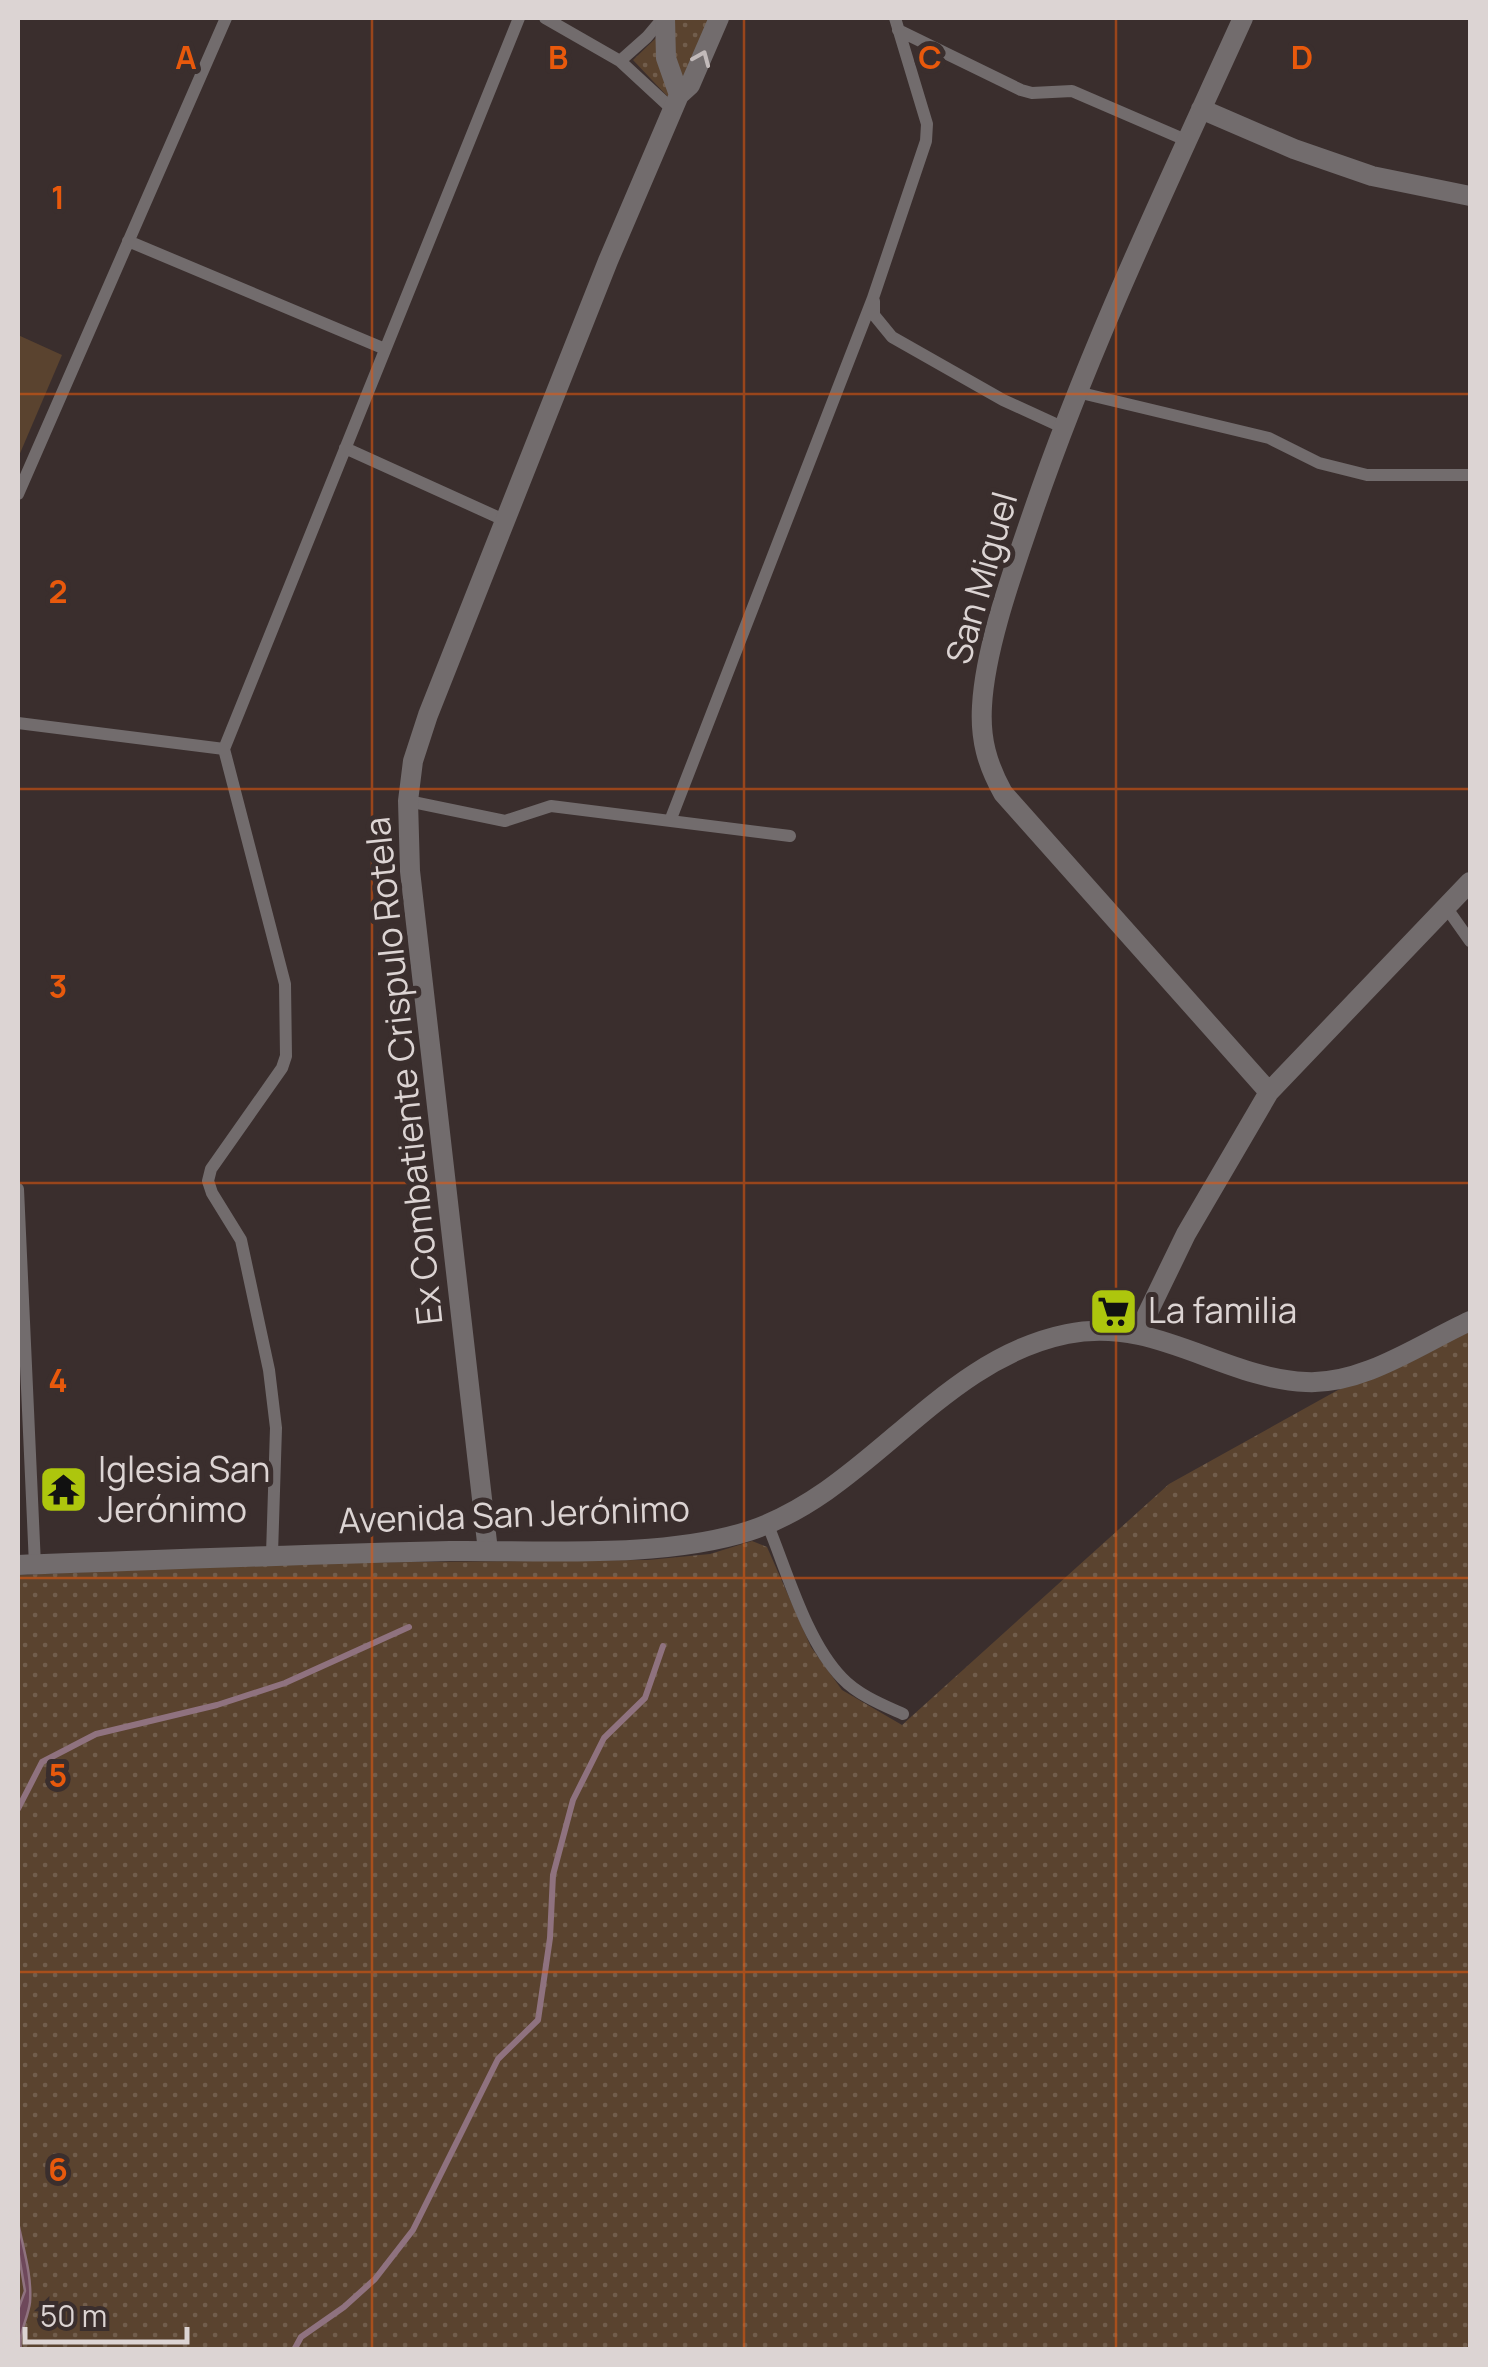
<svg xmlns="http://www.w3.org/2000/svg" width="1488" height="2367" font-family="Manrope,sans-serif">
<defs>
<pattern id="green-dots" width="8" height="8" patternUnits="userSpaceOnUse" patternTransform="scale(2.5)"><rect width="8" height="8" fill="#5a432f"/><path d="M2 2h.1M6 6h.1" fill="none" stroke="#715d4c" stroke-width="1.8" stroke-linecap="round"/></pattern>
</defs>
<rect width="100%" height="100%" fill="#3a2e2d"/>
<path fill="url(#green-dots)" d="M673,18H711L681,82L672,40Z
M656,38L670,94L668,97L633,60Z
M1467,1333H1470V2349H18V1575L288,1563L648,1560L710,1554L752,1541L767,1547L811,1647L842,1690L902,1725L1169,1484L1338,1390Z"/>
<path fill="#5a432f" d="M18,335L62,355L18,458Z"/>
<path fill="#6e485b" stroke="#8f727f" stroke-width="2.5" d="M18,2222C23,2248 32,2275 30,2302C28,2319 18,2333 21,2350L18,2349V2310L25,2291L18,2250Z"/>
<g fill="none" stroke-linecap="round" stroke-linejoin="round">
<path stroke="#8f727f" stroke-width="6" d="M18,1809L42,1762L96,1734L217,1705L285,1683L409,1627
M294,2350L301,2337L344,2307L375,2279L413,2230L498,2059L538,2020L550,1938L553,1875L573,1800L604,1738L645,1698L663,1646"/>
<path stroke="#726c6d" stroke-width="12" d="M545,18L620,61L673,110
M898,30L1021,90L1032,93L1072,91L1188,141
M620,61L647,37L663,18
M128,241L385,349
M874,301V315L892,337L1003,400L1062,427
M1077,392L1269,438L1319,463L1367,475H1470
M345,448L504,520
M18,494L226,18
M18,723L224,749
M408,801L505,821L551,806L790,836
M670,821L873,298L926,141L927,124L895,18
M1446,907L1470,941
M18,1189L35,1565
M767,1523C787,1571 806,1641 842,1678C858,1695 883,1705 903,1714
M272,1554L276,1428L269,1370L241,1240L212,1193L208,1181L211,1169L282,1068L286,1056L285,984L224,749L519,18"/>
<path stroke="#726c6d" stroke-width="20" d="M665,18L666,58L679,95
M1243,18C1169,181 1090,345 1032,515C1013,571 985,648 982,706C980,739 987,764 1003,793L1269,1092
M1201,109L1294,149L1372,176L1470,196
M1138,1333L1186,1234L1269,1092L1470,882
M488,1551L410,871L408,801L413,761L428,715L608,261L679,95L690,85L719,18"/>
<path stroke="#726c6d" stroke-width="20" d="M18,1565C162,1560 305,1554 450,1551C543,1550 661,1559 749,1531C870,1491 939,1360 1067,1334C1156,1316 1221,1378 1306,1382C1363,1385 1420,1344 1470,1321"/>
</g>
<defs><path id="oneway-chevron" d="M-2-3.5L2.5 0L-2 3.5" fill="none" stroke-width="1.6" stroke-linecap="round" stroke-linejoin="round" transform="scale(2.5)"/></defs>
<use stroke="#c2baba" href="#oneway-chevron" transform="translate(702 58) rotate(-67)"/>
<path fill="none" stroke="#e8590c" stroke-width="2.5" stroke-opacity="0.55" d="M372,18V2350M744,18V2350M1116,18V2350M18,394H1470M18,789H1470M18,1183H1470M18,1578H1470M18,1972H1470"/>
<defs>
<symbol id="supermarket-square" viewBox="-11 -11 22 22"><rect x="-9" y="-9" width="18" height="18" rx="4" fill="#adc60d" stroke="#3a2e2d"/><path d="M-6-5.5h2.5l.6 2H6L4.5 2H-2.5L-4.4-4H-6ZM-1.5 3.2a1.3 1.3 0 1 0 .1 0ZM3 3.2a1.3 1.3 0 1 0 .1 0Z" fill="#111"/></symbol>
<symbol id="temple-square" viewBox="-11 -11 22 22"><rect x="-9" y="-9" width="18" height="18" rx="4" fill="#adc60d" stroke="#3a2e2d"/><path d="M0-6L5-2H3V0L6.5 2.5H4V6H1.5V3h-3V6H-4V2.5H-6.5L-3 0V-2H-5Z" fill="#111"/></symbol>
</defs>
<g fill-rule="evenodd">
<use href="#supermarket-square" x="1086" y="1284" width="55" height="55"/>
<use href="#temple-square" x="36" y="1462" width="55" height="55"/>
</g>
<g text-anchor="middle" stroke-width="10" stroke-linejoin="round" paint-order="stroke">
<g font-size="35" fill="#dcd4d3" stroke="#3a2e2d">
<text transform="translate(982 578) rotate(-74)" y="12">San Miguel</text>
<text transform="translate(404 1071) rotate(-96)" y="12">Ex Combatiente Crispulo Rotela</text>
<text transform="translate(514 1515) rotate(-2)" y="12">Avenida San Jerónimo</text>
</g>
<g font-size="35" fill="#dcd4d3" stroke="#3a2e2d" text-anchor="start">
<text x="1148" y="1323">La familia</text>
<text x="98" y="1482">Iglesia San<tspan x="98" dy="40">Jerónimo</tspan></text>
</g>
</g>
<g font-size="32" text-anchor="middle" font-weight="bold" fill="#e8590c" stroke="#3a2e2d" stroke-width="10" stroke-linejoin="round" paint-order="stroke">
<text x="186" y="69">A</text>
<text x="558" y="69">B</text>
<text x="930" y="69">C</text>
<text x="1302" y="69">D</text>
<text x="58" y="209">1</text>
<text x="58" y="603">2</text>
<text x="58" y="998">3</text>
<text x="58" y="1392">4</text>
<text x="58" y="1787">5</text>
<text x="58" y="2181">6</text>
</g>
<rect width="1488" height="2367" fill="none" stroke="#dcd4d3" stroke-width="40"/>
<path d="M25 2327v15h162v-15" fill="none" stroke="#dcd4d3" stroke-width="5"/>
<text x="40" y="2327" font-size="30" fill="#dcd4d3" stroke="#3a2e2d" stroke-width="8" paint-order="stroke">50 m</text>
</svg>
